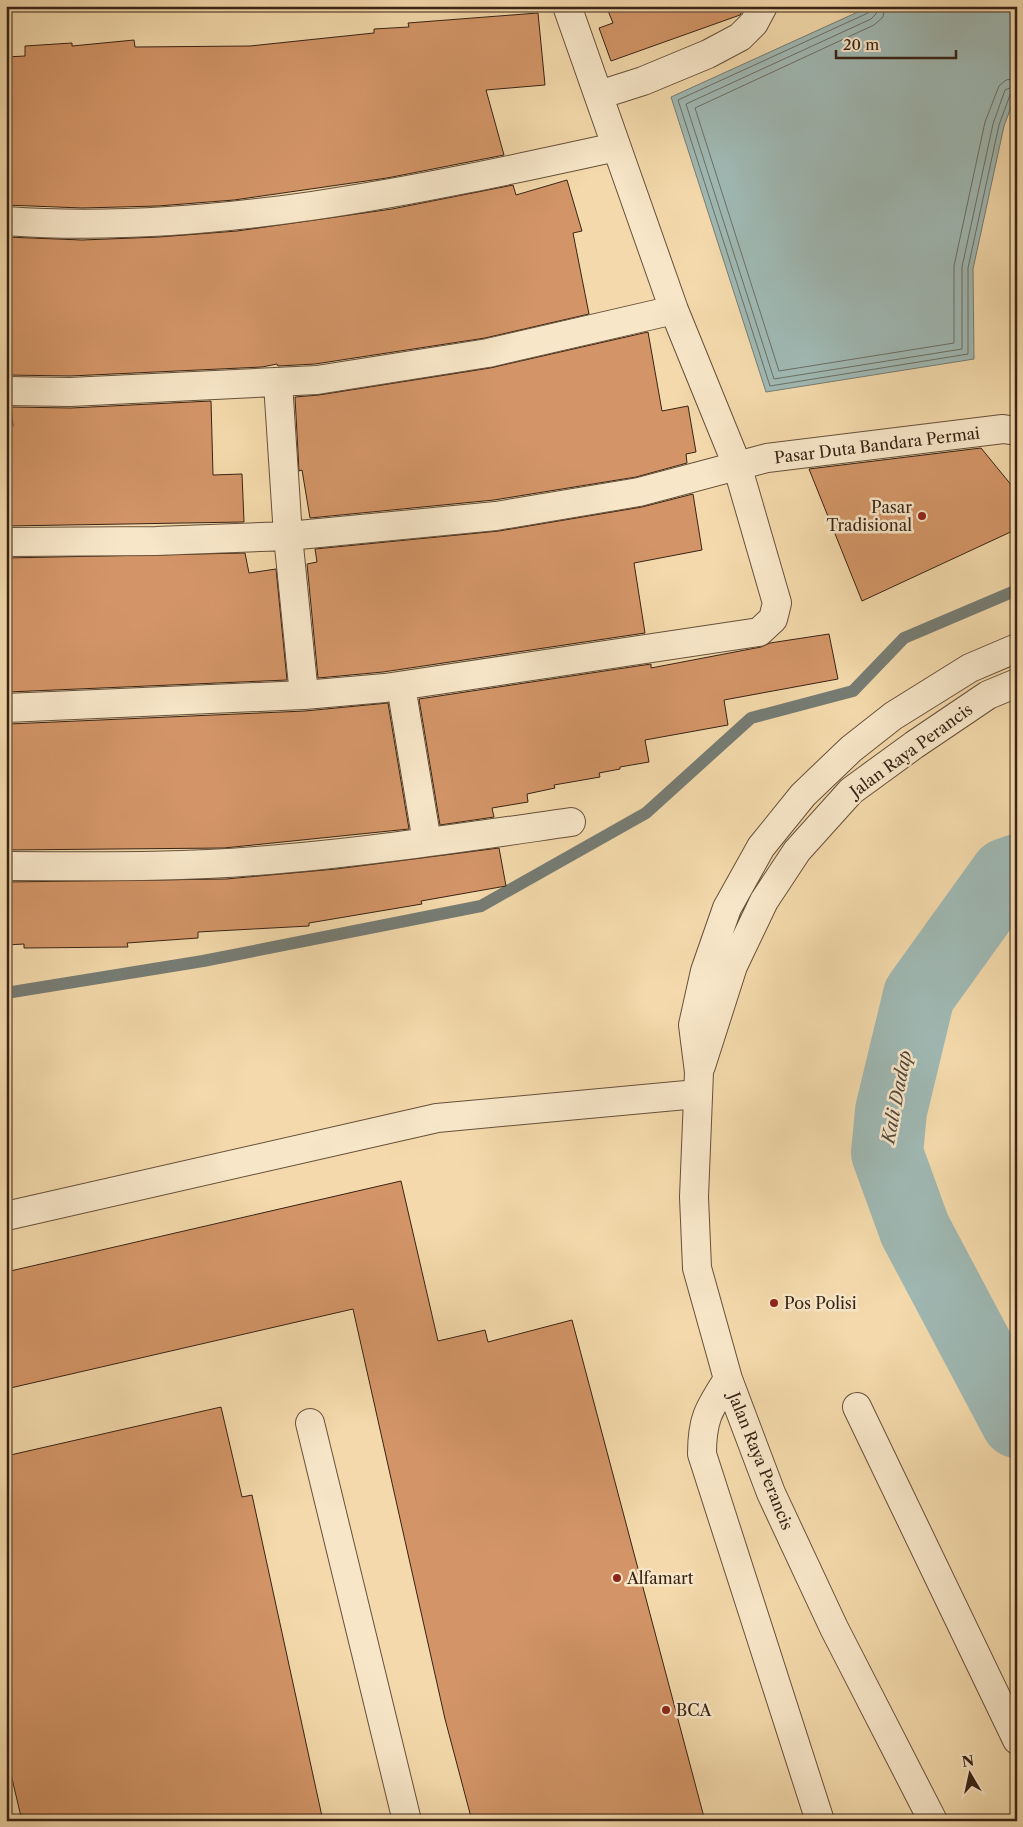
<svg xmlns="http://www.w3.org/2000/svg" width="1023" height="1827" font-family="'Libre Caslon Text',serif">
<rect width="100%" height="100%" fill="#f3d9ab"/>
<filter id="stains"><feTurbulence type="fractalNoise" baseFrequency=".004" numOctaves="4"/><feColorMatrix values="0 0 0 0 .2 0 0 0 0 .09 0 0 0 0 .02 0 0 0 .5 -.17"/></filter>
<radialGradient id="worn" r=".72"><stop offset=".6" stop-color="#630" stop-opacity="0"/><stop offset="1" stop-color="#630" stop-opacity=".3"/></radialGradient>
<path fill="#9fb8b3" stroke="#767c74" d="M871,6H1017V91L1004,126L973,269L974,359L766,392L671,97Z"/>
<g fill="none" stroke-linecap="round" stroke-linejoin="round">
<path stroke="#6c6e64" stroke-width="1" d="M871,6L868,13L678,100L770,386L968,354V268L999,125L1010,95L1017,91
M878,6L876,14L871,19L686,104L774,379L962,349V267L993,124L1005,90L1017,85
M885,6L883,17L874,25L695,108L779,371L954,343V266L985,122L999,86L1006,80L1017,78"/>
<path stroke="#767c74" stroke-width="12" d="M6,993L203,961L481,906L646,813L751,718L853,691L904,638L1017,590"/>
<path stroke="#9fb8b3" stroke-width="72" d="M1017,870L1006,874L919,995L891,1111L887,1153L915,1230L1017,1422"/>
</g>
<path fill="#d39567" stroke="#382315" d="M606,6H745L740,15L611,61L599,28L613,23Z
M538,13L545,85L486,90L504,155L387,178L234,200L158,206L82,208L6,205V57L25,56V46L72,43V46L134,40L135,47L250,46L374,33V29L409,27L408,23Z
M567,180L582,231L573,233L589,314L485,338L315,364L278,366L277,364L262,367L70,376L7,375L6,237L82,240L159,237L237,231L392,209L513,185L516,195Z
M648,332L662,411L688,406L696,452L686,454L687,463L636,477L494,500L310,518L302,470L299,471L295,397L319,395L490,368Z
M211,401L213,475L242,474L244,522L6,526V427L13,426L11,407L71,408Z
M981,448L1017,492V529L862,601L809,469Z
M693,494L702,550L634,563L645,633L383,672L318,678L307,564L317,562L315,549L499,531L642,507Z
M245,553L249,573L276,569L287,680L8,692L6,558Z
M829,634L838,679L724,700L728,725L645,740L649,762L620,767V769L599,773L600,777L554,785L555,788L527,794L528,802L492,808L494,817L440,825L419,699L651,664V668L761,647L770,643Z
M388,703L409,829L224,848L6,850V735H10L9,724L305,711Z
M499,848L506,886L421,901L422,904L309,923V926L198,932V938L127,943L128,947L24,948V944L6,945V882L226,879L336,869Z
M401,1181L438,1341L485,1330L488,1342L572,1320L705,1821H472L445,1719L353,1309L6,1389V1272Z
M221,1407L242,1497L252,1495L323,1821H22L6,1753V1456Z"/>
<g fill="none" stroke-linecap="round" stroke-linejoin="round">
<defs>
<path id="minor" d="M599,95L643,81L708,54L740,37L754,23L763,6
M6,221C207,236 420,190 616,147
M278,383L288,536L304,695
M6,391L70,392L317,380L488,353L674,310
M6,542L156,541L288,536L496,516L639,492L767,458L1003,429L1017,431
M401,686L427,842
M6,708L304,695L385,688L759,632L773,619L777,603L737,465L674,310L567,6
M6,866C89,866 173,868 256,861C361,853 466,837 571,822
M701,1066L733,966L764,901L797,851L851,791L914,745L988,695L1017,683
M6,1216L437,1118L697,1094
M728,1379C709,1409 702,1418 702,1454L820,1821
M857,1407L1017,1740
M310,1423L407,1821
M933,1821L834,1628L771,1493L728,1379L697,1268L694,1197L699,1072L693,1025L705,971L727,908L761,847L803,795L851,749L893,716L970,668L1017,648"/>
</defs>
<use href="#minor" stroke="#67503a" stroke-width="30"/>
<use href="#minor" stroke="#f7e6c8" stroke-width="28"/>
</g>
<g fill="#8f2418" stroke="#f7e6c8" stroke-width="2">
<circle cx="922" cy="516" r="5"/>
<circle cx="774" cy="1303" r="5"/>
<circle cx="617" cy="1578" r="5"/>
<circle cx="666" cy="1710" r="5"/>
</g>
<g text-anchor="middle" stroke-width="5" stroke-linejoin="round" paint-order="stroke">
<g font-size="16" fill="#382315" stroke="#f7e6c8">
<text transform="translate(877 445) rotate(-7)" y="6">Pasar Duta Bandara Permai</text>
<text transform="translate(911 750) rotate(-36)" y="6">Jalan Raya Perancis</text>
<text transform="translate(761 1461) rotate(68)" y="6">Jalan Raya Perancis</text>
</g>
<g font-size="16" fill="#382315" stroke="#f7e6c8" text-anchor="start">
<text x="912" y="513" text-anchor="end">Pasar<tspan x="912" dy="18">Tradisional</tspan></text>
<text x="784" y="1309">Pos Polisi</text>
<text x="627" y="1584">Alfamart</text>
<text x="676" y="1716">BCA</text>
</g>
<g font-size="18" font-style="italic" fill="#52483c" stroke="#f7e6c8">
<text transform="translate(897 1097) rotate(-79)" y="6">Kali Dadap</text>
</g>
</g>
<rect width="1023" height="1827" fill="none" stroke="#f3d9ab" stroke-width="25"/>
<rect x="8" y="8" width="1008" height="1812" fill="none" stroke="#382315" stroke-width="2.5"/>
<rect x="12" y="12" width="998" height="1802" fill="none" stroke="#382315"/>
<g transform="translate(970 1774) rotate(351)" stroke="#f7e6c8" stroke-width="4" paint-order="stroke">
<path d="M0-4L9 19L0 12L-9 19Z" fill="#382315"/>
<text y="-8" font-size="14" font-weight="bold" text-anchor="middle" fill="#382315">N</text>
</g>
<path d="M836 50v8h120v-8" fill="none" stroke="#382315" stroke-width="2.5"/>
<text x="843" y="50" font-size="15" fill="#382315" stroke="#f7e6c8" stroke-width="4" paint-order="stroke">20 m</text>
<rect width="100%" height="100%" filter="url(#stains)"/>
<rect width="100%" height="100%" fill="url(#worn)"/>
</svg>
